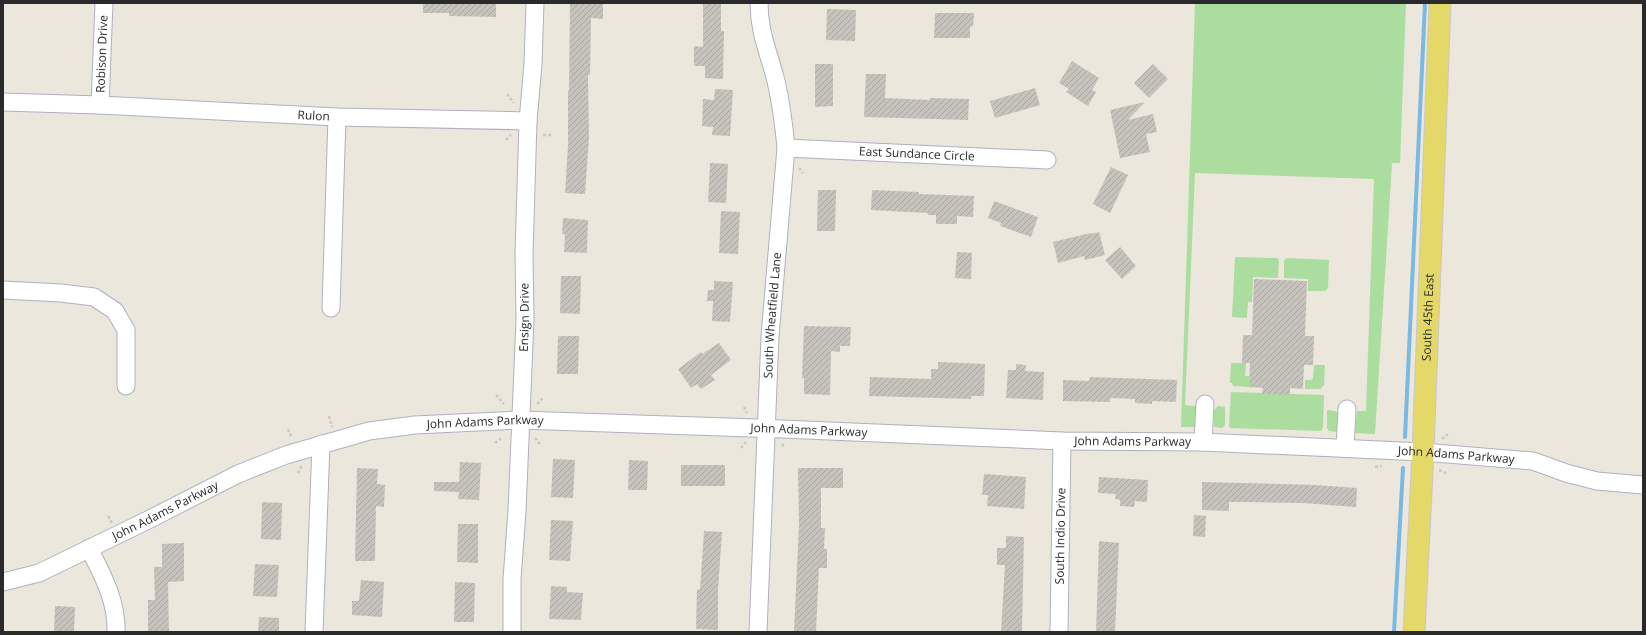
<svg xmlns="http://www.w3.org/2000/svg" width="1646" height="635" font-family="'Open Sans',sans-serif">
<defs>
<pattern id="building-hatch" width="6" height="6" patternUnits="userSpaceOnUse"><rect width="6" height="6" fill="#c6c3bc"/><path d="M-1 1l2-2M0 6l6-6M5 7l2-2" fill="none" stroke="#aaa8a2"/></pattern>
</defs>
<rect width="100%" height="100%" fill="#ebe7dd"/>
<path fill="#abdd9e" d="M1195,3H1406L1400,163H1392L1375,434L1355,433L1357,411H1366L1374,179L1195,173L1185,405L1196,406L1195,427H1181Z
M1235,257L1277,258L1279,260L1278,278L1253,277L1252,302H1248L1247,318L1232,317Z
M1288,258L1329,260L1328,288L1325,291H1308V279L1284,278V261L1285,259Z
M1231,363H1246L1245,376H1250L1249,387L1233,386L1232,383H1230Z
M1314,365H1325L1324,386H1322L1321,389H1305V380H1311L1313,378Z
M1231,392L1324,395L1323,428L1321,431L1230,428L1229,425Z
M1218,406L1225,407V425L1222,428L1214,427V410Z
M1327,410L1336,411L1338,414L1337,432L1329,431L1327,428Z"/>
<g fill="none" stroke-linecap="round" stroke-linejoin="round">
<path stroke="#79b9e4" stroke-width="4" d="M1405,437L1425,3
M1394,632L1403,468"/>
</g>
<path fill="url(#building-hatch)" d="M423,3H496V17L449,16V13H423Z
M570,3H603V19L591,18L590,75H588L589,138L585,194L565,193L568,146V91H569Z
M703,3H721V31H724L723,79L705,78V66H694V46L703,47Z
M827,9L856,10L855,41L826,40Z
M935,13H974L973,26L970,27V38H934Z
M1072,61L1099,78L1092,90L1096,92L1088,106L1066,92L1069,89L1059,83Z
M815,64H833V106L815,107Z
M1153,64L1168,79L1149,98L1134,83Z
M866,74H886L885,98L930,100V98L969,99L968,120L864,117Z
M1035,88L1040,105L995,118L990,101Z
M715,89L733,90L730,136L712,135L713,127L702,126L703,99L714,100Z
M1145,102L1128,120L1153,114L1157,132L1146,134L1150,152L1120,158L1110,110Z
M710,163L728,164L726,203L708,202Z
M1111,167L1128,175L1110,213L1093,204Z
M818,190H836L835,231H817Z
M872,190L919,192V194L974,196L973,217L957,216V224H936V215H928V213L871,210Z
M994,201L1038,217L1031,237L1000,226L1001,223L988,218Z
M721,211L740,212L738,254L719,253Z
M563,218L588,220L587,253L564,252L565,234H562Z
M1099,232L1105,255L1085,260L1084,256L1058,263L1053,242L1091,233V234Z
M1120,247L1136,266L1122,279L1105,260Z
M957,252L972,253L971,279L955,278Z
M561,276H581L580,314L560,313Z
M1254,279L1307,281L1305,336H1314L1313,365H1304L1303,389L1290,388V395L1262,394L1263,388L1249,387L1250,363H1242L1243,335H1252Z
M714,281L733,282L730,322L712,321L713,301H707L708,290H714Z
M804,326L851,327L850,346H840V352L831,351L830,395L804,394V378H802Z
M558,336H579L578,374H557Z
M719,343L731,360L711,375L715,380L701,389L697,384L691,388L678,369L701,352L702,354Z
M938,362L985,364L984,396H971V399L869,396L870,377L931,379V369H938Z
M1016,364L1026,365L1025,371L1044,372L1043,400L1006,398L1008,370H1016Z
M1090,377L1177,380L1176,402L1152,401V404L1135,403V399L1110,398V402L1063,401V380L1089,381Z
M553,459L575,460L573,498L551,497Z
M629,460L648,461L647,490H628Z
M460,462L481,463L479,500L458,499L459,492L434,491V482H459Z
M681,465H725V486H681Z
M357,468L378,469L377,484L385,485L384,507L376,506L375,561H355Z
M798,468H843V488H821V528H825L824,549H827V568H819L816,632H794L799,524Z
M984,474L1026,477L1024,509L987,506L988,495H982Z
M1099,477L1148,480L1147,502L1135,501L1134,507L1120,506V500L1115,499L1116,494L1098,493Z
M1202,482L1316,485L1357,488L1356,507L1303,503L1244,502H1229V511L1202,510Z
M262,502L282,503L281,540L261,539Z
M1194,515L1206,516L1205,537L1193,536Z
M551,520L573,521L570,561L549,560Z
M458,524H478V563L457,562Z
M704,531L722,532L718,590V630L696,629L697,589L700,590Z
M1006,536L1024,537L1022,632H1001L1005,565H997V548H1006Z
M1099,541L1119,543L1115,632H1096Z
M184,543V581L168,582L169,632H148V600H155L154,567H162V544Z
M255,564L279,565L277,597L253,596Z
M361,580L384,582L382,617L352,615V601H359Z
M455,582L475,583L474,622H454Z
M551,586L567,587V592L583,593L581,620L549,619Z
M55,606L75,607L74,632H54Z
M259,617L279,618V632H258Z"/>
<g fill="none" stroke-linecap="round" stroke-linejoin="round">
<defs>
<g id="minor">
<path id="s1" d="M3,102L100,105L337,117L528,121"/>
<path id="s2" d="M100,105L104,3"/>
<path id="s3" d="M786,148L1047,160"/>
<path d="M3,290L61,293L94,297L115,311L126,330V386"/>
<path d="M331,308L337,117"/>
<path d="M1203,442L1205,404"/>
<path d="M1345,448L1347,409"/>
<path d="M89,548C103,576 117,601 116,632"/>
<path id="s4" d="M3,582L39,573L148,520L238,474L286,455L369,431L415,425L521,420L782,429L1062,441L1203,442L1423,452L1533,461L1566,473L1597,481L1643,485"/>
<path d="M314,632L321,444"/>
<path id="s5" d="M512,632V579L517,511L525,320L524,254L528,121L533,64L535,3"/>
<path id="s6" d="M758,632L770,336L786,148C784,125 781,103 776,81C769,53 759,33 759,3"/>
<path id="s7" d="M1059,632L1062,441"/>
</g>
<g id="major">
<path id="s8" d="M1414,632L1423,452L1440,3"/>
</g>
</defs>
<use href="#minor" stroke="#b0b1bc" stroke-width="19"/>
<use href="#major" stroke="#c8c8c8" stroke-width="23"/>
<path stroke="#c8c8c8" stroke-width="2.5" stroke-dasharray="3 2" stroke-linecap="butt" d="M507,94L514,103
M543,135H551
M506,140L511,135
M799,168L803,173
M496,395L504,404
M537,404L544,397
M744,407L747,413
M329,416L332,427
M288,429L292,438
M535,438L540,444
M1442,439L1448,434
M495,443L503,437
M782,444L785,448
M741,448L746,442
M1375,467L1382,466
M1439,470L1448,474
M298,473L302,465
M108,516L112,523"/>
<use href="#minor" stroke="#fff" stroke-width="17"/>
<use href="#major" stroke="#e4d869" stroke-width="21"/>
</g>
<g text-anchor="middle" stroke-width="3" stroke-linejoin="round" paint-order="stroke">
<g font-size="12" fill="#2a2a2a" stroke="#fff">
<text dy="4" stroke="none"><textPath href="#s2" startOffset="51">Robison Drive</textPath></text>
<text dy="4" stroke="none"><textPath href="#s1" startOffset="311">Rulon</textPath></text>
<text dy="4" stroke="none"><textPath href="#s3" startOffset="131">East Sundance Circle</textPath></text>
<text dy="4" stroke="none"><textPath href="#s6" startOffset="317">South Wheatfield Lane</textPath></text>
<text dy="4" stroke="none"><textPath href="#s5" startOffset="315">Ensign Drive</textPath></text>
<text dy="4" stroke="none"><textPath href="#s8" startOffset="315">South 45th East</textPath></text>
<text dy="4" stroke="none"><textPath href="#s4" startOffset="514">John Adams Parkway</textPath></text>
<text dy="4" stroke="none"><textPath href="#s4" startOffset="838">John Adams Parkway</textPath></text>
<text dy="4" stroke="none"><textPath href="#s4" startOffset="1162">John Adams Parkway</textPath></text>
<text dy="4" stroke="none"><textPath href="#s4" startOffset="1486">John Adams Parkway</textPath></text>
<text dy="4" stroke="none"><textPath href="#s4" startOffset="178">John Adams Parkway</textPath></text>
<text dy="4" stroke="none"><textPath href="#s7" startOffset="96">South Indio Drive</textPath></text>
</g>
</g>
<rect width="1646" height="635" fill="none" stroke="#2a2a2a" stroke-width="8"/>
</svg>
